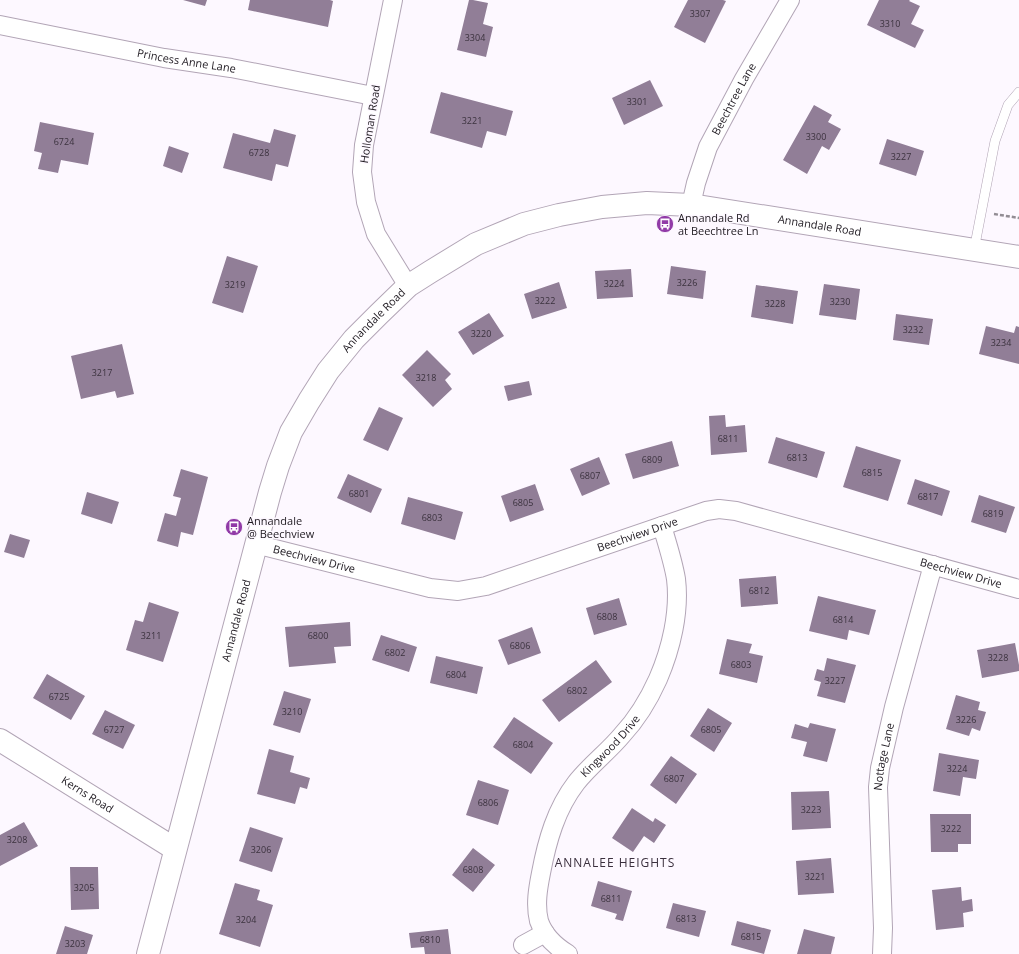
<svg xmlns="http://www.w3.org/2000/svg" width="1019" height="954" font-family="'Open Sans',sans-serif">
<rect width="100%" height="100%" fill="#fdf8ff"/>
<path fill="#917e97" d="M183,0H207L205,6Z
M250,0H330L333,1L328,27L248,10Z
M469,0H473L488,3L483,24L493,27L486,57L457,50Z
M688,0H723L726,1L705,43L674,27Z
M879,0H910L909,1L920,6L911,24L924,30L915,48L867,25Z
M650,80L663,106L624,125L612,98Z
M441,92L513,111L506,136L487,131L482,148L430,133Z
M814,105L832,115L828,122L841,129L829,150L822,146L807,174L783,160Z
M40,122L94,133L88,165L61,160L58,173L38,169L42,153L34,151Z
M274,129L296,135L288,167L276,164L272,181L223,168L233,133L270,143Z
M887,139L924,151L916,176L879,164Z
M169,146L189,153L182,173L163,166Z
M227,256L258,266L243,313L212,303Z
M671,266L706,271L703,299L667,294Z
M631,269L633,297L597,299L595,271Z
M559,282L567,308L532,319L524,294Z
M824,284L860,289L856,320L819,315Z
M756,285L798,291L793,324L751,317Z
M489,313L504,336L473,355L458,332Z
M896,314L933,319L929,345L893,340Z
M986,326L1014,333L1016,326L1019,327V364L979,354Z
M122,344L134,394L117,398L115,391L81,399L71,356Z
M427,350L451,374L445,380L452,389L433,407L402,375Z
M529,381L532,395L508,401L504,386Z
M379,407L403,418L388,451L363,440Z
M725,415L726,427L745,425L747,452L711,455L709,416Z
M776,437L825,452L817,478L768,463Z
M672,441L679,466L633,479L625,454Z
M856,446L901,460L888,501L843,487Z
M599,457L610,484L582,496L570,469Z
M181,469L208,477L193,535L181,532L178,547L157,541L165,513L176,516L181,498L173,496Z
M348,474L382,489L371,513L337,498Z
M915,479L950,491L942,516L907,504Z
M535,484L544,510L510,522L501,496Z
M87,492L119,502L112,524L81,514Z
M979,495L1015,507L1006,533L971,522Z
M408,497L463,512L455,540L401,524Z
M10,534L30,540L24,558L4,552Z
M776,576L778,604L741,607L739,579Z
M818,596L876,610L869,635L849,630L847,640L809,631Z
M619,598L627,625L594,635L586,608Z
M149,602L179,612L163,662L126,650L135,620L143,622Z
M350,622L351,646L334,647L336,663L289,667L285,627Z
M532,627L541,653L508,665L498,640Z
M381,635L417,647L409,672L372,660Z
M727,639L752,644L749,653L763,656L757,683L719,674Z
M1015,643L1019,665V671L982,678L977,650Z
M436,656L483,667L477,694L430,683Z
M827,658L856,665L845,703L817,696L821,682L814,680L817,669L824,671Z
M596,660L612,682L559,722L542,700Z
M47,674L85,696L71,720L33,698Z
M284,691L311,699L300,733L273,725Z
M956,695L980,702L978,710L986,712L980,731L972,728L969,736L946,729Z
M708,708L732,723L714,752L690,736Z
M105,710L135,725L123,749L92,734Z
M514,717L553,743L531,774L493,747Z
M810,723L836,729L827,762L803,756L807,742L791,738L795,724L808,728Z
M269,749L294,756L290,772L310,778L307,789L300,787L295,804L257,794Z
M939,753L979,760L976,779L963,777L960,796L933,791Z
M671,756L697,774L676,804L650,785Z
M478,780L509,790L498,825L466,815Z
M829,791L831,828L792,830L791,792Z
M632,808L653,822L655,818L666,825L654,843L644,836L633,852L612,838Z
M930,814H971V844H958V852H931Z
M24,822L38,846L0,866V835Z
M250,827L283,838L272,872L239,861Z
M473,848L495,865L473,892L452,875Z
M831,858L834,893L798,895L796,861Z
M70,867H98L99,909L71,910Z
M598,881L632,891L623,921L615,919L617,914L591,906Z
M235,883L260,890L257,900L273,905L260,947L219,934Z
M961,887L962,901L972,899L973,911L963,913L964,927L936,930L932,890Z
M673,903L706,911L699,937L666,928Z
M737,921L771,930L764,954L731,945Z
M65,926L93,935L87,954H56Z
M448,929L451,954H425L424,947L411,948L409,933Z
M804,929L835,937L831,954H797Z"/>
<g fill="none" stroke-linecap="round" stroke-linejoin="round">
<defs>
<path id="lane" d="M974,250L995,141L1008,105L1019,92"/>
<g id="street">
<path d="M393,0L364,145L362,172L366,202L376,234L408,286"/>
<path id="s1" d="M0,25L164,58L231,68L373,96"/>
<path id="s2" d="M691,205L696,183L708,147L744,79L790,0"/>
<path id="s3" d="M255,544L430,588L458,591L486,586L706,511L719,509L736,511L1019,589"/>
<path d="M523,945L545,933"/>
<path id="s4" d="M568,954C555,946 544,936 539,921C535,905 538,888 541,873C547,841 556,809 576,783C590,765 608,752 622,735C637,719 649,699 658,679C671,649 680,612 676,579C673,561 667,543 662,526"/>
<path id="s5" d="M882,954L883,928L878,787L880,768L894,707L933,565"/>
</g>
<g id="secondary">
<path id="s6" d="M0,740L175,849"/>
<path id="s7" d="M148,954L270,492L278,466L291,432L309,401L328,371L354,339L379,314L408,286L430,272L476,244L524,224L559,215L602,207L647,203L691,205L1019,257"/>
</g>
</defs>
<use href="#lane" stroke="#b2a5b6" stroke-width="10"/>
<use href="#street" stroke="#b2a5b6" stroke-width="20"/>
<use href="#secondary" stroke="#b2a5b6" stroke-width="24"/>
<path stroke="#928d94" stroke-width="2.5" stroke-dasharray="4 2" stroke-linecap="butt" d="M994,214L1019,218"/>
<use href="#lane" stroke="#fff" stroke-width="9"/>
<use href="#street" stroke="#fff" stroke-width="18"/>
<use href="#secondary" stroke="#fff" stroke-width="22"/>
</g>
<defs>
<symbol id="bus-disc" viewBox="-11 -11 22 22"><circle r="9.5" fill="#913aa7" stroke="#fdf8ff"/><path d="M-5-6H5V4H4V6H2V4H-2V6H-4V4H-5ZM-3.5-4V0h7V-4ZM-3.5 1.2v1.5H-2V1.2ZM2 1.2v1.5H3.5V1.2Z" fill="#fff"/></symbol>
</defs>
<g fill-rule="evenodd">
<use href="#bus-disc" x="655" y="214" width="20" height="20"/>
<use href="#bus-disc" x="224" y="517" width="20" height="20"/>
</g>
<g text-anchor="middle" stroke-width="3" stroke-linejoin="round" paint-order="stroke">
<g font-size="9" fill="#3b323e">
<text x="700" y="17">3307</text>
<text x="890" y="27">3310</text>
<text x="475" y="41">3304</text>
<text x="637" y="105">3301</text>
<text x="472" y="124">3221</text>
<text x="816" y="140">3300</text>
<text x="64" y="145">6724</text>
<text x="259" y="156">6728</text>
<text x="901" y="160">3227</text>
<text x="687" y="286">3226</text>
<text x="614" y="287">3224</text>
<text x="235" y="288">3219</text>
<text x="545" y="304">3222</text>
<text x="840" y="305">3230</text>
<text x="775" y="307">3228</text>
<text x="913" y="333">3232</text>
<text x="481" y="337">3220</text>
<text x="1001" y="346">3234</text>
<text x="102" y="376">3217</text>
<text x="426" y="381">3218</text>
<text x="728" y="442">6811</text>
<text x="797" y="461">6813</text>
<text x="652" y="463">6809</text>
<text x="872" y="476">6815</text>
<text x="590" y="479">6807</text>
<text x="359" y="497">6801</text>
<text x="928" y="500">6817</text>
<text x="523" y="506">6805</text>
<text x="993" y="517">6819</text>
<text x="432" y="521">6803</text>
<text x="759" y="594">6812</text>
<text x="607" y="620">6808</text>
<text x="843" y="623">6814</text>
<text x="151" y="639">3211</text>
<text x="318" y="639">6800</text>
<text x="520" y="649">6806</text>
<text x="395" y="656">6802</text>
<text x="998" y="661">3228</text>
<text x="741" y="668">6803</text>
<text x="456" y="678">6804</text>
<text x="835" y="684">3227</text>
<text x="577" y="694">6802</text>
<text x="59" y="700">6725</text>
<text x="292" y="715">3210</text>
<text x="966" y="723">3226</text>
<text x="114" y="733">6727</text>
<text x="711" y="733">6805</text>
<text x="523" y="748">6804</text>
<text x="957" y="772">3224</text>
<text x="674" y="782">6807</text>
<text x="488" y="806">6806</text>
<text x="811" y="813">3223</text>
<text x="951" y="832">3222</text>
<text x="17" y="843">3208</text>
<text x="261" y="853">3206</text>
<text x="473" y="873">6808</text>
<text x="815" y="880">3221</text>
<text x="84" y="891">3205</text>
<text x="611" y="902">6811</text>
<text x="686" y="922">6813</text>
<text x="246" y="923">3204</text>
<text x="751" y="940">6815</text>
<text x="430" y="943">6810</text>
<text x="75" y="947">3203</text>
</g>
<g font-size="11" fill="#1e1920" stroke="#fdf8ff">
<text dy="4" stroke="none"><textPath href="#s1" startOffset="190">Princess Anne Lane</textPath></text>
<text dy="4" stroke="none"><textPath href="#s2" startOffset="115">Beechtree Lane</textPath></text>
<text transform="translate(370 124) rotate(-81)" y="4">Holloman Road</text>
<text dy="4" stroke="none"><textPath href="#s7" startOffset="1161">Annandale Road</textPath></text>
<text dy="4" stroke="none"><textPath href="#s7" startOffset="681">Annandale Road</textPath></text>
<text dy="4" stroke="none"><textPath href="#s3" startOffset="397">Beechview Drive</textPath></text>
<text dy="4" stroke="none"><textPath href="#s3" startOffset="61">Beechview Drive</textPath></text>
<text dy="4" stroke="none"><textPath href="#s3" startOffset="733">Beechview Drive</textPath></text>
<text dy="4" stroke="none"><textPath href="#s7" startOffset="345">Annandale Road</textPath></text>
<text dy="4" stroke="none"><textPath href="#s4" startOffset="241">Kingwood Drive</textPath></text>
<text dy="4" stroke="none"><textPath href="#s5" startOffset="198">Nottage Lane</textPath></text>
<text dy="4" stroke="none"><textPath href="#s6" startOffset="103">Kerns Road</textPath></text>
</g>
<g font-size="11" fill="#1e1920" stroke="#fdf8ff" text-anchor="start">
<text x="678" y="222">Annandale Rd<tspan x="678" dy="13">at Beechtree Ln</tspan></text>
<text x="247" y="525">Annandale<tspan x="247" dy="13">@ Beechview</tspan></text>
</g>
<g font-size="12" letter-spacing="1" fill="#3a2f3d" stroke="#fdf8ff">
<text x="615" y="867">ANNALEE HEIGHTS</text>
</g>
</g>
</svg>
